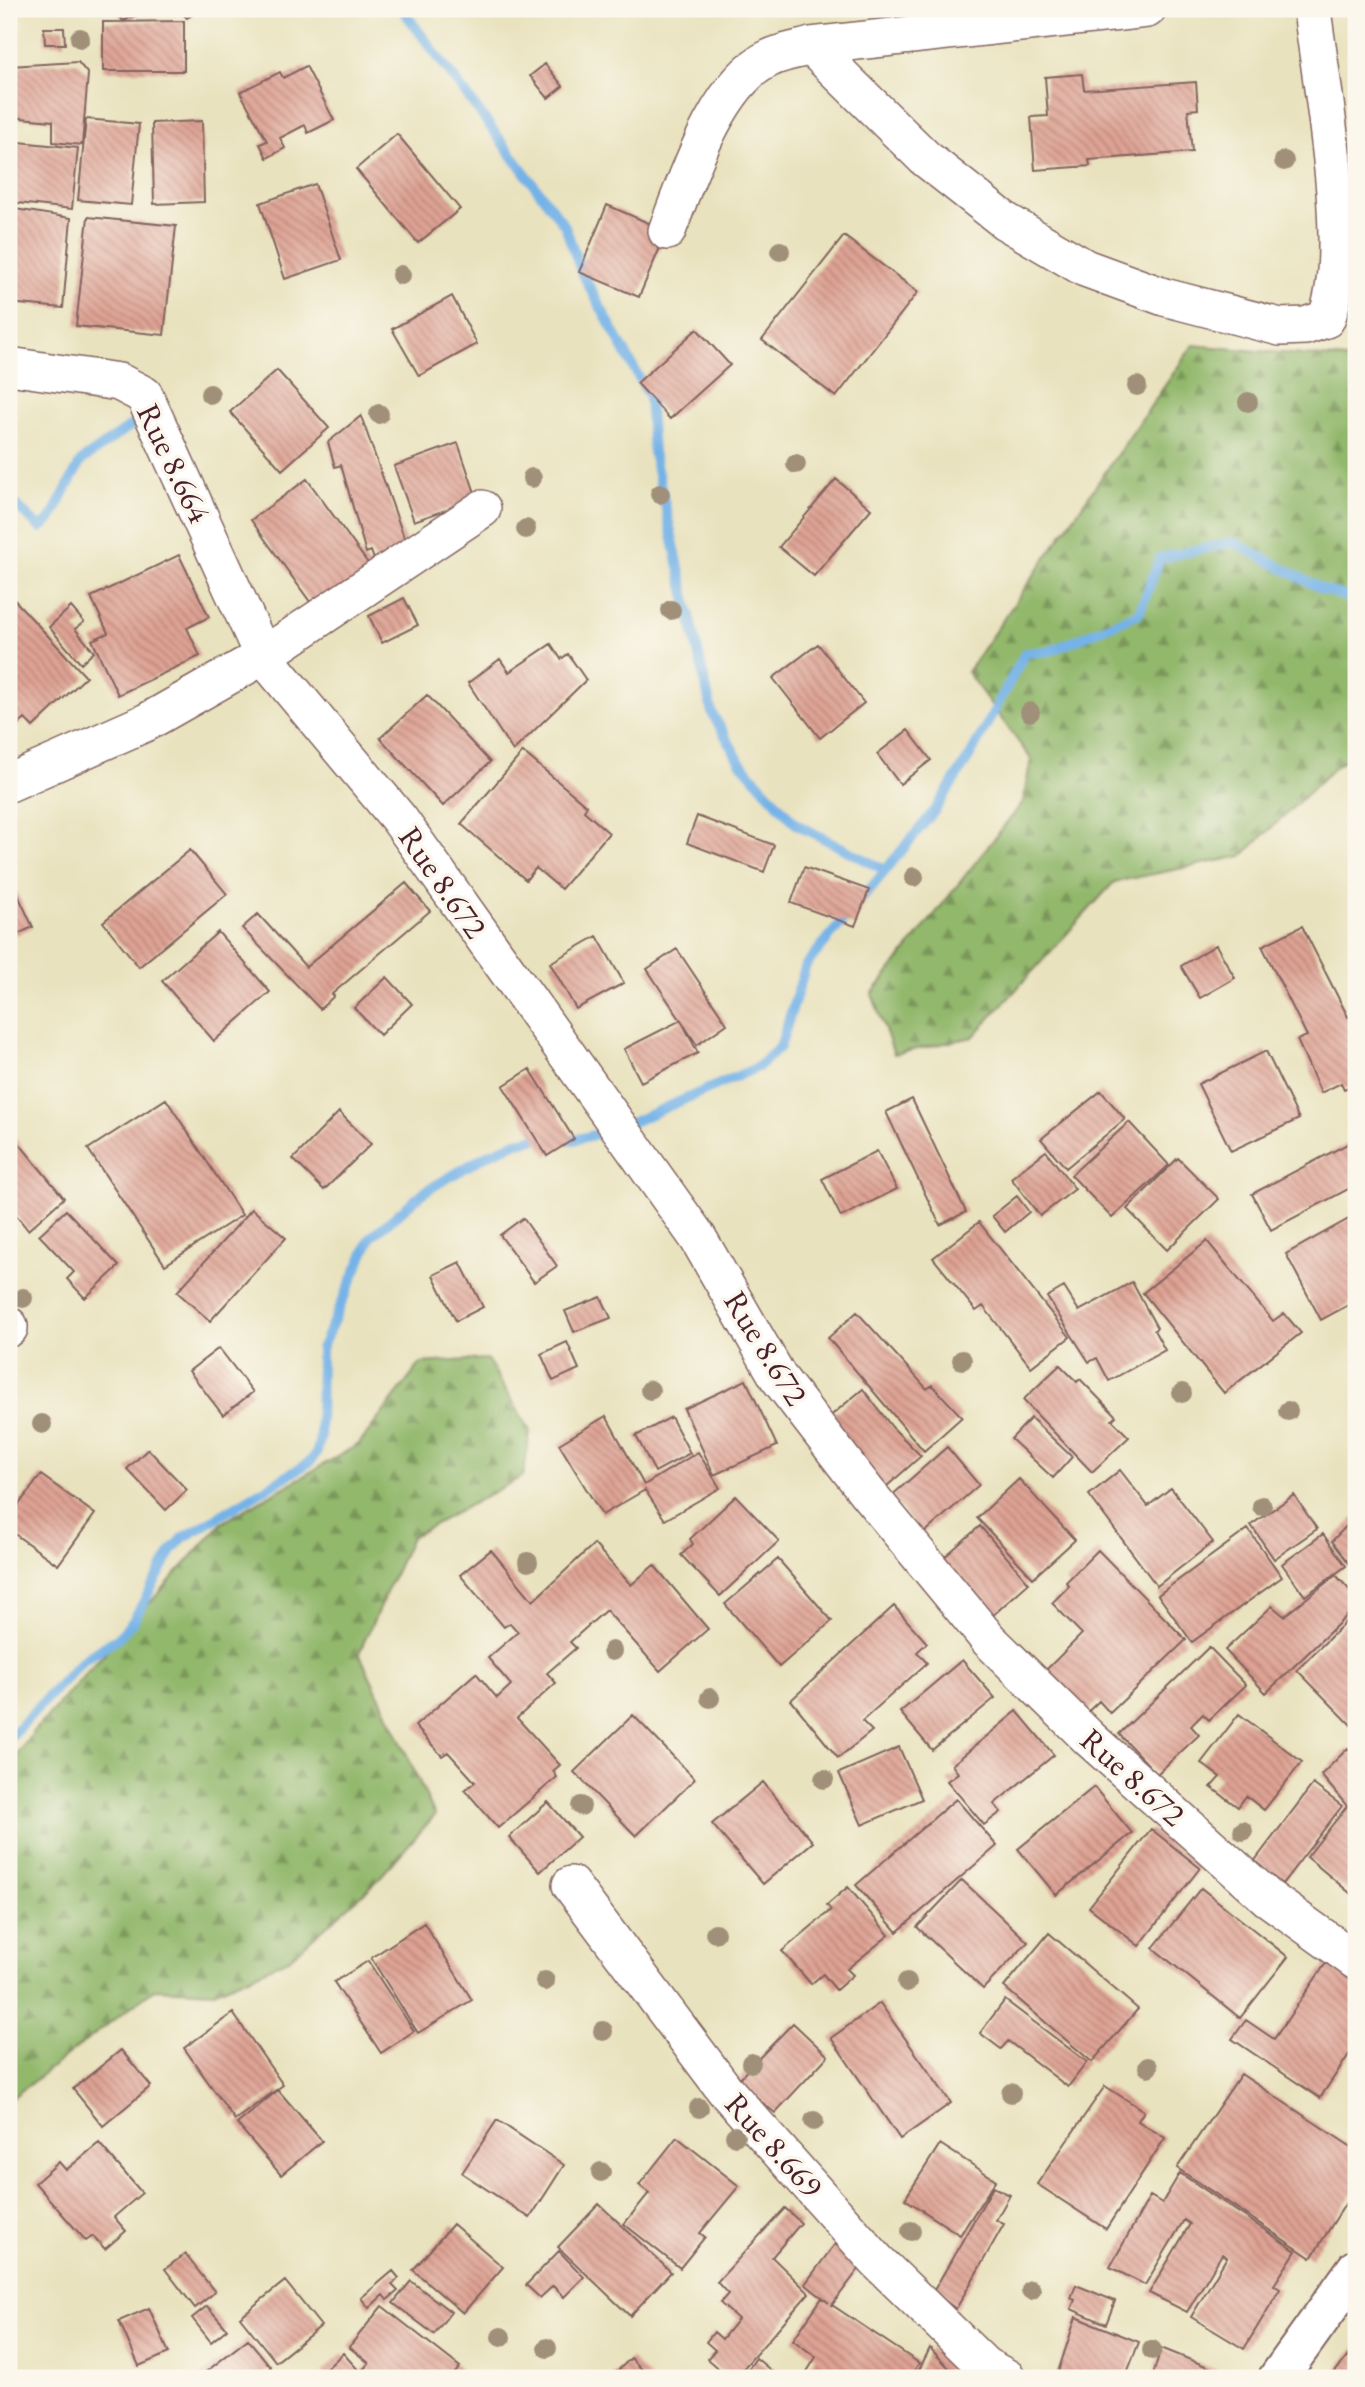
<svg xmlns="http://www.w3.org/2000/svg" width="1365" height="2387" font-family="'EB Garamond',serif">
<defs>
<pattern id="forest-firs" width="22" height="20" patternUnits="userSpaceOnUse" patternTransform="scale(1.75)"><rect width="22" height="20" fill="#92b86c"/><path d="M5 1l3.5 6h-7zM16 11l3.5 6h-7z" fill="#799559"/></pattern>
<pattern id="building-back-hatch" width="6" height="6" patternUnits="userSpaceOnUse" patternTransform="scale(1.75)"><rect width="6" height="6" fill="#dea394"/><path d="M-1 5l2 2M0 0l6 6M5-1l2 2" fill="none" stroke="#b68479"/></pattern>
</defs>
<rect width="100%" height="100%" fill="#fbf7ec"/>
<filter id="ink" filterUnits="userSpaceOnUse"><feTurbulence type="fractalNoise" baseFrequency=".0143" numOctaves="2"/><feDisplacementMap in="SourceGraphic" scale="14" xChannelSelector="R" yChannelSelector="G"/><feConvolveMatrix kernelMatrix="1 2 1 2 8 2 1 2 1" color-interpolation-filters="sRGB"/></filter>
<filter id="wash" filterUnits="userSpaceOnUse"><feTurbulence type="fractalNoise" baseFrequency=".00686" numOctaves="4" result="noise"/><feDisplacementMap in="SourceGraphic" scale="28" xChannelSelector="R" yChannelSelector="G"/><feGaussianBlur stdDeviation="1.57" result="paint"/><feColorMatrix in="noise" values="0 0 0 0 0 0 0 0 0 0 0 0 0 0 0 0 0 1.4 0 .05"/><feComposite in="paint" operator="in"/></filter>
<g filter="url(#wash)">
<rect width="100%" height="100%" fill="#e9e2be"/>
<path fill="url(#forest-firs)" stroke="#6e6c4c" stroke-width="2" d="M1193,345L1356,360V752L1335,767L1242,856L1114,882L973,1037L894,1054L872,994L1023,802L1031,759L967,672Z
M487,1359L530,1431L523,1476L411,1537L359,1653L435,1815L374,1884L289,1959L214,1992L154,1989L9,2100V1766L35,1730L222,1523L359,1444L421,1363Z"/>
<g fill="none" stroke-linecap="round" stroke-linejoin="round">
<path stroke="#74b2e7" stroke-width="10" d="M402,9L565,226L582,273L649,396L653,452L712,713L740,762L796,824L885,870
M9,498L40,528L50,520L81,461L146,415
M861,900L935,810L970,756L1025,653L1050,651L1139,613L1160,558L1233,542L1322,589L1356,600
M9,1738L83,1660L119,1637L133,1621L173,1549L183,1538L310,1462L317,1452L320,1437L321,1349L371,1237L424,1192L487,1155L517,1142L544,1137L574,1140L617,1129L758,1067L780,1047L806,965L850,912"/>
</g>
<g id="blocks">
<path fill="url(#building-back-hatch)" d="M116,9H201L187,18L182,13L146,11L123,21Z
M184,21V71H103V22Z
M44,28H64L65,44H45Z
M78,62L88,74L82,145L53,142V121L9,117V66Z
M545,64L563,86L548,98L530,76Z
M306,66L334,120L308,133L305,125L280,138L285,148L267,158L260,144L267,141L240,92L280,72L283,78Z
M1082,74L1084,90L1196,82L1198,109L1188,110L1192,152L1089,160L1090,166L1035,170L1031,117L1048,116L1045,77Z
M86,119L139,124L131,205L78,200Z
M202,121L204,202L154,204L152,123Z
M397,134L460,209L418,243L356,169Z
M9,141L78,148L72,209L9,202Z
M315,184L341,260L285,279L260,203Z
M607,205L667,231L639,297L579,272Z
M9,208L71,218L63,308L9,303Z
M88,217L176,226L164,335L76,326Z
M844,236L918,292L836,397L762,340Z
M452,296L477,344L419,376L392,329Z
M697,329L730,365L670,419L637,383Z
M277,370L329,428L282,470L230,412Z
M361,416L407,546L377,568L371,551L366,553L341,465L335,467L328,442Z
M458,443L477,499L414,521L394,466Z
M307,479L372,569L316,610L251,520Z
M836,479L871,509L814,576L779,547Z
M179,555L209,617L187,628L200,656L118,695L92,640L108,633L91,597Z
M9,594L86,677L33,727L25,719L10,732Z
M404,598L418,625L382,643L369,616Z
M71,607L84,622L75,629L94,652L81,664L49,627Z
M551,644L561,659L568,654L586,680L513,751L468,683L500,659L509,672Z
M818,644L864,703L820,738L773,678Z
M427,695L490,762L443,806L380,738Z
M908,730L931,760L900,784L877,754Z
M523,752L587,806L584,811L609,833L561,889L536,868L526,880L461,824Z
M697,816L774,845L764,872L687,843Z
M190,850L227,894L139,967L103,922Z
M804,867L869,890L855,926L791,903Z
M9,876L33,927L9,938Z
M406,883L430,911L332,994L334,996L320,1009L242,928L258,914L306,967Z
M1302,926L1348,1017L1356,1015V1084L1344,1089L1341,1083L1321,1093L1297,1040L1307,1036L1262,946Z
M218,932L270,992L214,1041L162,981Z
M597,936L624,983L576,1009L550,963Z
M1216,945L1235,978L1200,998L1181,966Z
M677,949L727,1024L697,1045L647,969Z
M387,977L412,1004L380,1035L354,1008Z
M681,1020L698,1053L641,1082L624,1049Z
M1266,1051L1299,1119L1231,1151L1198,1084Z
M530,1069L574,1139L547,1156L503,1086Z
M1101,1091L1125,1119L1066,1168L1041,1139Z
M166,1099L242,1215L165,1265L88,1149Z
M912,1099L966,1212L940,1225L886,1112Z
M339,1112L371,1144L324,1190L293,1159Z
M1129,1122L1169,1165L1112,1218L1071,1175Z
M9,1131L64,1198L28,1230L9,1206Z
M1349,1143L1356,1156V1185L1271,1230L1252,1194Z
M877,1151L897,1189L841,1217L822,1179Z
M1046,1151L1075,1189L1040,1216L1011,1178Z
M1178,1158L1219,1199L1167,1250L1127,1209Z
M1017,1196L1029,1212L1005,1232L992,1216Z
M252,1209L286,1238L210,1321L177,1292Z
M66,1210L119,1266L85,1298L67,1279L74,1272L39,1235Z
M1356,1215V1301L1321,1320L1286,1254Z
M523,1218L557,1266L534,1282L500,1235Z
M979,1222L1070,1337L1031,1367L983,1306L976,1311L933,1258Z
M1207,1241L1273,1321L1284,1313L1301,1333L1224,1393L1143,1293Z
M460,1262L483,1307L456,1321L433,1275Z
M1132,1282L1157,1328L1154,1330L1165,1350L1109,1381L1097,1358L1089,1362L1047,1297L1064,1287L1079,1311Z
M601,1297L611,1318L574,1332L565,1311Z
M857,1312L927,1389L932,1385L962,1417L924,1451L828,1338Z
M567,1342L579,1369L553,1381L541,1354Z
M219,1348L253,1392L223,1415L189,1371Z
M1060,1365L1077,1382L1080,1379L1116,1416L1112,1420L1129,1437L1092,1472L1023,1400Z
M746,1380L777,1446L714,1475L684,1409Z
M863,1389L892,1427L921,1456L878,1494L821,1424Z
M606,1416L644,1485L698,1452L720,1488L665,1520L645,1490L602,1515L559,1444Z
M671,1417L690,1453L655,1472L636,1436Z
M1031,1418L1072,1457L1053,1478L1011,1439Z
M947,1447L979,1485L923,1534L890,1497Z
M148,1449L187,1490L166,1510L127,1469Z
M1120,1470L1148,1506L1171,1488L1213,1542L1157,1586L1089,1495Z
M41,1475L95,1514L58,1565L9,1530V1506L14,1511Z
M1019,1479L1075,1540L1033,1578L977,1518Z
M1294,1495L1317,1529L1274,1559L1251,1525Z
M736,1496L779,1541L720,1596L681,1555L693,1544L690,1539Z
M1356,1516V1568L1354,1570L1332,1541Z
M980,1526L1029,1583L983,1624L933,1567Z
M1248,1529L1282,1577L1192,1642L1158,1595Z
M1323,1534L1346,1566L1305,1596L1282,1564Z
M594,1544L631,1585L654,1565L708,1629L660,1671L606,1610L570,1642L576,1648L547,1673L556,1683L517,1718L560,1765L553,1771L557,1777L498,1828L465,1790L475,1782L448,1752L442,1756L415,1726L476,1673L497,1698L511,1685L488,1658L518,1632L510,1623L504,1627L460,1575L491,1550L533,1601Z
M1098,1550L1186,1640L1110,1713L1099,1701L1077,1722L1036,1680L1082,1634L1052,1603L1069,1586L1066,1582Z
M778,1559L832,1621L779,1667L725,1604Z
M1336,1575L1356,1597V1607L1266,1693L1225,1650L1272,1606L1284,1616Z
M894,1606L927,1643L917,1652L927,1663L862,1721L872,1731L838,1758L791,1700Z
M1356,1612V1730L1297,1670Z
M1209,1647L1246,1685L1209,1720L1203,1714L1191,1726L1199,1735L1157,1774L1119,1734Z
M962,1660L995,1698L932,1750L900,1712Z
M1017,1711L1054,1755L994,1804L1001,1812L984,1825L947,1781L958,1773L952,1765Z
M1239,1714L1302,1762L1264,1810L1246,1796L1238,1807L1211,1787L1220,1777L1201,1763Z
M633,1715L695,1779L636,1836L574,1772Z
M899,1747L922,1799L862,1825L839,1773Z
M1348,1748L1356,1757V1898L1307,1857L1347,1806L1321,1775Z
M763,1782L813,1842L763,1884L712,1824Z
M1313,1784L1342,1806L1282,1884L1253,1863Z
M1094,1787L1132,1833L1056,1895L1018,1849Z
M956,1799L997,1846L897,1932L856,1885Z
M548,1802L579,1837L540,1872L509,1837Z
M1151,1829L1200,1868L1139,1946L1089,1907Z
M962,1880L1028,1942L983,1989L917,1927Z
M848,1887L889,1935L847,1969L853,1975L836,1990L823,1974L811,1984L782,1951L831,1910L827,1905Z
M1201,1888L1288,1957L1240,2018L1153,1948Z
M424,1923L472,2000L418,2033L371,1958Z
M1049,1933L1138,2009L1092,2062L1004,1987Z
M368,1961L414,2031L381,2053L334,1982Z
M1326,1963L1356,1983V2044L1320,2098L1232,2039L1246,2020L1274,2039Z
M1005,2000L1087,2062L1068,2087L1008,2041L1001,2049L980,2033Z
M880,2003L951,2103L900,2139L831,2038Z
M233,2013L283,2085L235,2120L184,2048Z
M793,2023L828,2056L775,2113L763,2103L758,2108L733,2085Z
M121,2050L151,2086L103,2126L73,2089Z
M1241,2074L1356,2150V2187L1311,2258L1177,2168Z
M1105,2086L1144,2111L1138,2121L1165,2138L1106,2229L1037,2184Z
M278,2090L322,2141L281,2175L237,2124Z
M497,2120L564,2165L530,2218L462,2173Z
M677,2137L739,2186L700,2233L705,2237L680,2268L624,2224L649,2193L639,2185Z
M99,2143L142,2193L114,2217L126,2231L105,2249L93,2236L86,2241L35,2183L59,2162L66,2170Z
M940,2144L996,2180L960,2235L905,2199Z
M1180,2173L1296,2251L1274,2285L1280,2289L1244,2349L1191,2317L1227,2257L1222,2254L1187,2312L1149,2293L1190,2224L1184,2220L1145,2285L1110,2267L1150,2196L1162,2203Z
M993,2187L1010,2195L996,2220L1004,2224L956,2309L933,2292Z
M599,2204L671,2272L630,2316L558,2247Z
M785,2208L801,2223L772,2257L809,2293L735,2378H729L707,2359L715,2350L706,2342L714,2332L722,2339L738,2319L720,2303L728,2294L717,2282Z
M453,2224L503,2267L463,2313L413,2270Z
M835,2244L862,2265L832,2305L919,2363L910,2378H803L816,2357L793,2340L822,2298L829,2303L805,2284Z
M559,2251L584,2277L564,2297L553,2286L540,2298L526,2285Z
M185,2254L215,2292L195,2308L165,2269Z
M393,2271L399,2278L392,2285L398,2291L387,2300L383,2295L369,2308L361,2298Z
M285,2281L321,2326L276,2362L240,2317Z
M411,2281L451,2312L434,2334L393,2303Z
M1076,2285L1115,2301L1106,2324L1071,2309L1075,2300L1071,2298Z
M207,2306L227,2329L211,2342L192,2318Z
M382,2306L460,2367L451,2378H366L360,2373L369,2363L349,2347Z
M149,2308L169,2353L139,2366L119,2321Z
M1076,2317L1139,2342L1125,2378H1056Z
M248,2339L271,2367L257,2378H198Z
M1356,2346V2378H1330Z
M930,2348L949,2368L945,2378H915Z
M1161,2348L1223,2373L1221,2378H1152Z
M343,2353L360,2372L354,2378H329L323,2372Z
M631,2358L650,2378H610Z
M756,2358L780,2378H742Z"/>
</g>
</g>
<g filter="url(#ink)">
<use href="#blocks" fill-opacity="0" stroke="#82635e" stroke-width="2"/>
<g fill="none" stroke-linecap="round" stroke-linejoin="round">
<defs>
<path id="minor" d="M811,46L925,158L1005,221L1085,268L1164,297L1280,327L1305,326L1326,319C1354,253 1321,85 1312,9
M667,231C686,181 718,81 770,58C782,52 798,50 811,46L1147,9
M9,366L119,382L144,395L263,656L399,819L698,1238L778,1377L866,1491L989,1640L1090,1739L1268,1898L1356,1961
M9,783L147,722L263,656L482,509
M9,1326V1328
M571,1885L725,2090L877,2261L985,2366L1007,2378"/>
<path id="tertiary" d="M1278,2378L1356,2269"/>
</defs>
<use href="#minor" stroke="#82635e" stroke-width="40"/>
<use href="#tertiary" stroke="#82635e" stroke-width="42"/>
<use href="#minor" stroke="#fff" stroke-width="37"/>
<use href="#tertiary" stroke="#fff" stroke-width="38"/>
</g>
<g fill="#a19079">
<circle cx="80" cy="38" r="10"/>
<circle cx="1284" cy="161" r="10"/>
<circle cx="780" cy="251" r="10"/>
<circle cx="401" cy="275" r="10"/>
<circle cx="1137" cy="386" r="10"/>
<circle cx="210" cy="394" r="10"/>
<circle cx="1248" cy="402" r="10"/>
<circle cx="379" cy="414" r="10"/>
<circle cx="796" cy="464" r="10"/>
<circle cx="532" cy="478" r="10"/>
<circle cx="660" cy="494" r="10"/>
<circle cx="526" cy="529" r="10"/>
<circle cx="671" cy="610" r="10"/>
<circle cx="1030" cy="712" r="10"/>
<circle cx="914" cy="877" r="10"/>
<circle cx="23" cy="1298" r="10"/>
<circle cx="962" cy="1360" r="10"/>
<circle cx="650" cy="1390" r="10"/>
<circle cx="1182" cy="1393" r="10"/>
<circle cx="1288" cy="1411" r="10"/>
<circle cx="42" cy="1424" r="10"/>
<circle cx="1262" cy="1506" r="10"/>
<circle cx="528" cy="1562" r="10"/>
<circle cx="612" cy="1651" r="10"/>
<circle cx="710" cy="1698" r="10"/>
<circle cx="824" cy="1779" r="10"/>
<circle cx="581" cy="1806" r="10"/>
<circle cx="1243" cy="1831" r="10"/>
<circle cx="715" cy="1933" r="10"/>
<circle cx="545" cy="1981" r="10"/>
<circle cx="907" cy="1982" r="10"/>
<circle cx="603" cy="2031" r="10"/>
<circle cx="751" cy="2063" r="10"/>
<circle cx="1148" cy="2067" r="10"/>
<circle cx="1011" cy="2093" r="10"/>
<circle cx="699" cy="2108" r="10"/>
<circle cx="814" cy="2121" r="10"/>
<circle cx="735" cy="2136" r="10"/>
<circle cx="601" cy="2172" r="10"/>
<circle cx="911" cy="2231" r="10"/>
<circle cx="1031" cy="2290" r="10"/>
<circle cx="501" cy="2337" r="10"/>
<circle cx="547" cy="2348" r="10"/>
<circle cx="1152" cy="2350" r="10"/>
</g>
</g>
<g text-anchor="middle" stroke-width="7" stroke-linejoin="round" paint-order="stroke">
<g font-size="32" fill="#4a1f2b" stroke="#fbf7ec">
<text transform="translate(174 463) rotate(64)" y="11">Rue 8.664</text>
<text transform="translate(443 882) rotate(55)" y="11">Rue 8.672</text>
<text transform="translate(766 1348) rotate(58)" y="11">Rue 8.672</text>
<text transform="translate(1133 1777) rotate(42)" y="11">Rue 8.672</text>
<text transform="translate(774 2145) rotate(48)" y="11">Rue 8.669</text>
</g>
</g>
<rect width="1365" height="2387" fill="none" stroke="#fbf7ec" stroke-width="35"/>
</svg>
